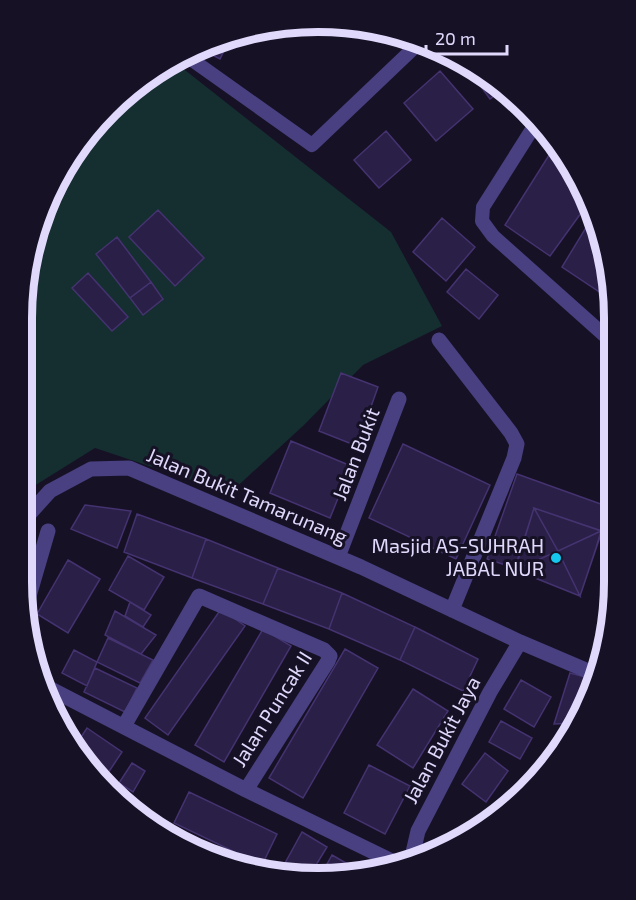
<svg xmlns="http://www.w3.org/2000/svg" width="636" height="900" font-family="'Exo 2',sans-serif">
<rect width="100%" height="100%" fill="#171126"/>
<path fill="#152e30" d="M176,63L391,232L442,326L363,365L304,425L230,493L95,448L26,491L23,488L27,260L85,140L122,95Z"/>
<path fill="#2a1f46" stroke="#443370" stroke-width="1.5" d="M231,36L220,59L201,49L222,37Z
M463,62L501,91L490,99Z
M440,71L473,109L436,141L404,103Z
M386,131L411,160L379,188L354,160Z
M556,144L585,187L589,202L550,256L505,225Z
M59,173L69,177L52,220L43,216Z
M158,210L204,258L175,286L129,237Z
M593,216L612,279L613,301L562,267Z
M442,218L475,247L446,281L413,252Z
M117,237L151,282L130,298L96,254Z
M466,269L498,295L479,319L447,292Z
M88,273L128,317L112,331L72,288Z
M151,282L163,299L143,315L130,298Z
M341,373L378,387L357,446L319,431Z
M291,441L351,466L330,518L270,493Z
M403,444L490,485L456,559L369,518Z
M517,474L609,507L601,531L534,508L515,568L487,559Z
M85,505L131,511L117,548L71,529Z
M534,508L602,531L580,596L515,570Z
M534,508L566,519L601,531L558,551Z
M614,513V544L607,543Z
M137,514L206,539L192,578L124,552Z
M601,531L596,548L580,596L558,551Z
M206,539L278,568L263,604L192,578Z
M558,551L580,596L515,570Z
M128,556L164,577L144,610L109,590Z
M68,560L100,579L68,633L37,614Z
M278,568L342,593L329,629L263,604Z
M342,593L415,627L400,660L329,629Z
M130,602L151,615L143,627L125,616Z
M221,609L245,626L168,735L145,718Z
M115,611L156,635L141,654L105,635Z
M415,627L478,659L463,691L400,660Z
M263,629L291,646L224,762L195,745Z
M108,638L153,660L140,683L97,662Z
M345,649L378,668L303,798L269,778Z
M74,650L97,662L87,686L62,673Z
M95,668L137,688L125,712L84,692Z
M570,673L593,679L585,713L577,723L554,724Z
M521,680L551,697L534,727L504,709Z
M413,689L448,711L413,768L377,745Z
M501,721L532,738L520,759L489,742Z
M87,728L122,752L102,782L73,749Z
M485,753L508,771L486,802L462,784Z
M132,763L145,771L133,792L119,783Z
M369,765L410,786L385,834L344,813Z
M189,792L277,834L262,865L174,823Z
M302,832L327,847L310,875L284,876L279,874Z
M200,848L228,863L204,856L198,852Z
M332,855L365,874L321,875Z"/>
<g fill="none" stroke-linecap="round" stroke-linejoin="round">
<path stroke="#484081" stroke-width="14" d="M188,57L312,145L419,43
M538,120L483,207L482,221L493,236L613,343"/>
<path stroke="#484081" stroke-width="15" d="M439,340L511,433L517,444L514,458L452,610
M22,522L50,491L91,469L129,468L361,567L520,642L595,674
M338,557L399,399
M25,610L48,531
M43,685L246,790L400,865
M124,726L199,596L324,650L330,656L328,661L246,790
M411,861L418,831L490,692L520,642"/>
</g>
<circle fill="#15c6ed" stroke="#171126" stroke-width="2" cx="556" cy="558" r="6"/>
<g text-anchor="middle" stroke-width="6" stroke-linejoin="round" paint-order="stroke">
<g font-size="20" fill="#e0d9fc" stroke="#171126">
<text transform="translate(356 454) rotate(-69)" y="7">Jalan Bukit</text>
<text transform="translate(247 496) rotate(23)" y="7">Jalan Bukit Tamarunang</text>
<text transform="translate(272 709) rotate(-58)" y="7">Jalan Puncak II</text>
<text transform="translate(442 740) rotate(-62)" y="7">Jalan Bukit Jaya</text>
</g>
<g font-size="20" fill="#e0d9fc" stroke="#171126" text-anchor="end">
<text x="544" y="553">Masjid AS-SUHRAH<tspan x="544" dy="23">JABAL NUR</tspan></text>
</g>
</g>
<path d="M0 0H636V900H0ZM318 32H318A286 286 0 0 1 604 318V582A286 286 0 0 1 318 868H318A286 286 0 0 1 32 582V318A286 286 0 0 1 318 32Z" fill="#171126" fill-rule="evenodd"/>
<path fill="none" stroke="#e0d9fc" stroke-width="8" d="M318 32H318A286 286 0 0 1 604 318V582A286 286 0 0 1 318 868H318A286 286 0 0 1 32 582V318A286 286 0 0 1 318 32Z"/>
<path d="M426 45v9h81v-9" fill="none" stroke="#e0d9fc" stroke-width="3"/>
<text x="435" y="45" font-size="18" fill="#e0d9fc" stroke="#171126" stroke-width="4.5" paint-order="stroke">20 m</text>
</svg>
